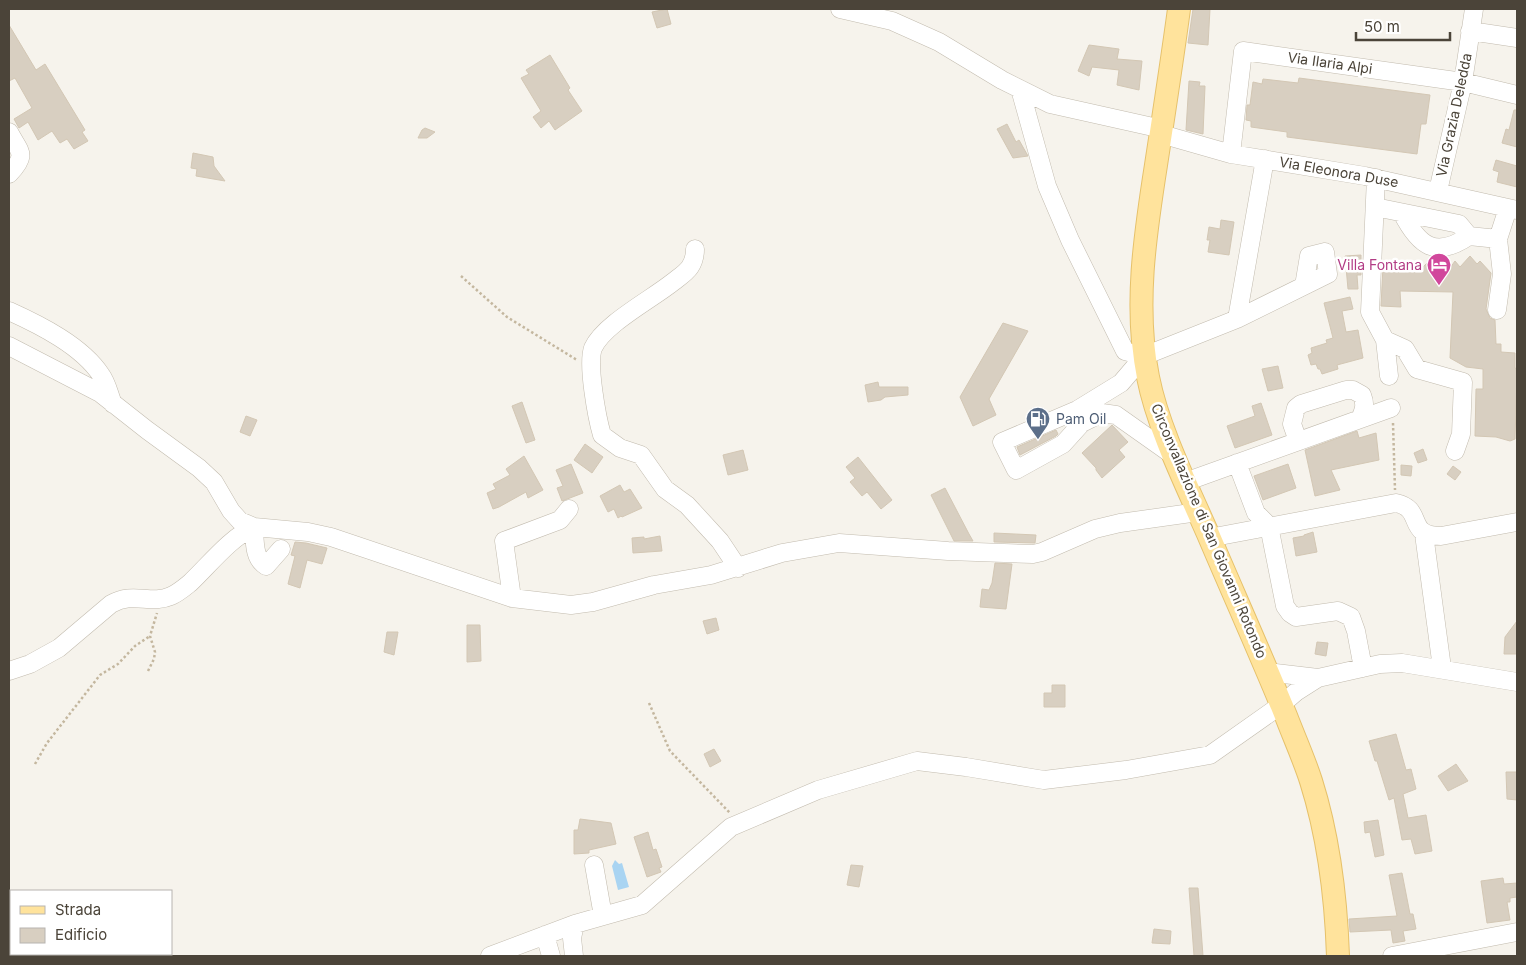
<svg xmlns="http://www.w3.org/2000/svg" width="1526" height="965" font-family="Inter,sans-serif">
<rect width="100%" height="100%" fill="#f6f3ec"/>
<path fill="#a9d4f2" d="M615,860L619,864L622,863L629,887L618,890L612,866Z"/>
<path fill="#d8cfc1" stroke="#d3c7b4" d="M667,9L671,24L657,28L652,12Z
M1193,9H1210L1208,45L1188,43Z
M9,25L36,70L45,64L85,130L82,132L88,141L74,149L67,139L60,143L52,131L38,140L28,122L19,128L14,119L32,108L15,78L9,81Z
M1089,45L1119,49L1117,59L1142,61L1139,90L1117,85L1119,70L1092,67L1089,76L1078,71Z
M550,55L570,88L568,90L582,111L555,130L549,121L541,128L533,117L541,111L521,78L529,74L526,70Z
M1299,78L1430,95L1426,124H1421L1417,154L1287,137V132L1251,127V121L1246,120L1247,105H1250L1253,82L1262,84L1263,79L1298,83Z
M1189,81L1200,82L1199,86H1205L1203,134L1186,130Z
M1514,110H1517V147L1502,143L1506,129L1509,130Z
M1007,124L1016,142L1019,140L1028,156L1013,158L997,129Z
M425,128L435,132L427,138H418L422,130Z
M193,153L213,157L214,166L225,181L196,176L197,169L191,168Z
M1496,160L1517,166V187L1497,182L1499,172L1493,170Z
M1221,220L1234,222L1229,255L1208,252L1210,240H1207L1209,227L1220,229Z
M1361,255V275H1357L1358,289H1348L1345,256Z
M1470,256L1477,264L1480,261L1491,273L1486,309L1490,318L1495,320L1496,344H1501V352L1515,353V368L1517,369V377L1515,439L1510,441L1496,437L1475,436L1476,389H1483V369L1466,367L1450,358L1453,292L1400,291L1401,307L1381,306L1383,266L1390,263L1392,266L1422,268L1429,261L1436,268H1450L1455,261L1460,267Z
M1350,297L1353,309L1342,311L1346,332L1358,330L1363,358L1337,365L1338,369L1322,374L1320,369H1318L1316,364L1311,365L1308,355L1312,353L1311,348L1327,343L1326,340L1333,338L1324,303Z
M1003,323L1028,331L989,399L996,415L973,426L960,397Z
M1278,366L1283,388L1268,391L1262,369Z
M878,382L879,387H908V395L885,397L881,400L868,402L865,385Z
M522,402L535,440L526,443L512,406Z
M1261,403L1272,435L1235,448L1227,426L1255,416L1252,406Z
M246,416L257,420L250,436L240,432Z
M1112,425L1128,442L1119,450L1125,457L1102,478L1096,470V468L1082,453Z
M1056,430L1058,434L1056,436L1020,455L1017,447Z
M1357,431L1359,438L1376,433L1379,460L1331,470L1340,490L1315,496L1305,450Z
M585,444L603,457L592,473L574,460Z
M1423,449L1427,460L1418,463L1414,453Z
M743,450L748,470L728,475L723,455Z
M524,456L543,490L528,498L526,492L499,507L493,509L487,493L496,489L493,484L510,475L506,469Z
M858,457L892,500L881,509L867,492L862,496L850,482L855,478L846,467Z
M571,464L583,493L562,501L557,488L563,486L556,470Z
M1288,464L1296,488L1263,500L1254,476Z
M1401,465L1412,466L1411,476L1401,475Z
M1453,466L1461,472L1455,480L1447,474Z
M620,485L624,492L630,489L642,508L622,517L621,516L618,518L614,509L608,512L600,496Z
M945,488L969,534L973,541H954L931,495Z
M1313,532L1317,552L1296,556L1293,538L1304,536V535Z
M994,533L1036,535L1035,543L994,542Z
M660,536L662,551L633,553L632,538L644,537V539Z
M295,542L306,543L327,548L322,564L307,560L300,588L288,584L295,556L291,555Z
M995,563L1012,564L1006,609L980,607L982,589L989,590L992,583Z
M716,618L719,630L707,634L703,621Z
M1517,621V654H1504L1505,637Z
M467,625H480L481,661L467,662Z
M387,632H398L394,655L384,652Z
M1317,642L1328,643L1326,656L1315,654Z
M1052,685H1065V707H1044V693H1052Z
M1396,734L1406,770L1411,769L1416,789L1403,794L1408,818L1426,815L1432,851L1415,854L1411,839L1402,840L1394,798L1389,800L1377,761H1375L1369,741Z
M714,749L721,761L710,767L704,754Z
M1456,764L1468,781L1448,791L1438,776Z
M1506,772H1517V800L1507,799Z
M580,819L611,823L616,844L589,850V853L574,854V830H578Z
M1378,820L1384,855L1375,857L1370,832L1365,833L1364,822Z
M648,832L653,850L656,849L662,867L659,868L661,872L647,877L634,837Z
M851,865L863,866L859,887L847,885Z
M1402,873L1410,914H1413L1416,929L1403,931L1405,941L1393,943L1391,930L1350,932L1349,919L1397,916L1389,875Z
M1503,878L1504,884L1517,883V897L1510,898V902H1507L1510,920L1487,923L1481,881Z
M1189,888H1198L1203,956H1194Z
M1154,929L1171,931L1170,944L1152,943Z"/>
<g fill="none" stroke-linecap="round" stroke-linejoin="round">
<defs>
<path id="minor" d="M840,9L892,21L939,42L1002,80L1050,104L1162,129
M1470,31L1517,38
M1020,89L1047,186L1070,240L1125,351L1144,356
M9,132C20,153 28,154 9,174
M1161,134L1231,154L1365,176L1517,210
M1231,154L1243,51L1463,82L1517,95
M1376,178L1370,312L1385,340L1389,376
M1438,191L1463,82L1474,9
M1375,207L1459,224L1469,236L1498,239L1508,208
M1402,213C1419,246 1435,259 1469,236
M695,249C695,255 694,261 690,267C686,273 678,278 673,282C652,299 604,324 593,348C587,364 597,418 602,435L620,448L641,455L665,489L687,505L720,541L738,568
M1497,310L1502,274L1498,239
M9,311C40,325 82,346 101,375C107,383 109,394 113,404
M1237,319L1265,159
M1385,340L1405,349L1417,369L1463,382L1461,434L1455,451
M9,346L100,393L147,430L199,468L214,482L231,511L240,521L254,527L308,532L331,537L512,598L571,605L593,602L654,585L711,575L782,553L839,543L948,551L1033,554L1042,552L1095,529L1120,523L1198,512
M1298,441L1292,424L1296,408L1301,404L1346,390H1353L1362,395C1366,405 1364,410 1360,419
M1174,456L1116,415L1102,413L1082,423L1063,444L1016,470L1002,442L1077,410L1121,383L1144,356L1237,319L1328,274L1325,252L1309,256L1304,286
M1237,463L1256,513L1269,526L1285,606L1290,613L1296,617L1338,611L1351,617L1356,631L1363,668
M1185,482L1391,408
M1424,534L1442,668
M1209,538L1396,503C1425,509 1405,536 1441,536L1517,522
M512,598L504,541L560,520L569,509
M9,671L30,664L59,648L111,604C134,591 150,605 171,596C178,593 185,587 190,583C209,565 231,537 254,527C255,540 253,558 266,566L281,549
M1267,672L1318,678
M594,865L603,916
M545,935L551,956
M490,956L575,924L642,905L731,827L818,790L917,761L966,767L1044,780L1126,770L1210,755L1281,705L1296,692L1318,678L1380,664L1402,663L1517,682
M574,956L572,938L575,924
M1392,956L1517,932"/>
<path id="major" d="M1179,9C1172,61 1164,113 1156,165C1145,235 1134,307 1148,377C1158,428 1187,486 1208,534C1234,595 1261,655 1286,716C1294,737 1304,759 1311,781C1329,838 1336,897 1338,956"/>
</defs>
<use href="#minor" stroke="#c2bbae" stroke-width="19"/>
<use href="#major" stroke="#e6c16a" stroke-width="24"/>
<path stroke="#c4b79f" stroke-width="2.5" stroke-dasharray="2.5 2.5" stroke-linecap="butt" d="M461,276L507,317L577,360
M1393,423L1395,490
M148,671L154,659L155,652L150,636L157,613
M649,703L670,751L730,813
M35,764L47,743L100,675L118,664L135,646L150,636"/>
<use href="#minor" stroke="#fff" stroke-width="18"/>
<use href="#major" stroke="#ffe39c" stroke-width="22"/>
</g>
<defs>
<symbol id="hotel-pin" viewBox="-11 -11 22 30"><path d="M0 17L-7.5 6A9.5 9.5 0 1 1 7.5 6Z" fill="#d1479c" stroke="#fff"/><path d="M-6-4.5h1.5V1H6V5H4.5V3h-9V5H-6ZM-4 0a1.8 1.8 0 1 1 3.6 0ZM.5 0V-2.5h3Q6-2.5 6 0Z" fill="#fff"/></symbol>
<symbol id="fuel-pin" viewBox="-11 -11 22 30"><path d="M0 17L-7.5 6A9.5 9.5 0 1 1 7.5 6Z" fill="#5c6f8a" stroke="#fff"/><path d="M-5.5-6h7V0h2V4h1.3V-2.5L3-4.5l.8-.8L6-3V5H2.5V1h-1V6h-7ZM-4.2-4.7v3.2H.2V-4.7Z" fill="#fff"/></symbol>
</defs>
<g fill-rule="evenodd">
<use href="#hotel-pin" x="1425" y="251" width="28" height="38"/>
<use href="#fuel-pin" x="1024" y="405" width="28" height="38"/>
</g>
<g text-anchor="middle" stroke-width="5" stroke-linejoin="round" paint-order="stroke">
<g font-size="14" fill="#4b4439" stroke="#fff">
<text transform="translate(1330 63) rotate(8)" y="5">Via Ilaria Alpi</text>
<text transform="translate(1454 115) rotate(-78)" y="5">Via Grazia Deledda</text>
<text transform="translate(1339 172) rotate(10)" y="5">Via Eleonora Duse</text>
<text transform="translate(1209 531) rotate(67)" y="5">Circonvallazione di San Giovanni Rotondo</text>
</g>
<g font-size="14" fill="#b23c85" stroke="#fff" text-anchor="end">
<text x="1422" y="270">Villa Fontana</text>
</g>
<g font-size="14" fill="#4e5e75" stroke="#fff" text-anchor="start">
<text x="1056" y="424">Pam Oil</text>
</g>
</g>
<rect width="1526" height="965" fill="none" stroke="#4b4439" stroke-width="20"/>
<rect x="10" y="890" width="162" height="65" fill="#ffffff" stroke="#b7b4b0"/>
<rect x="20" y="906" width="25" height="8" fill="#ffe39c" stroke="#b7b4b0"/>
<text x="55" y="915" font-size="15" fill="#4b4439">Strada</text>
<rect x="20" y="928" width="25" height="15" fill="#d8cfc1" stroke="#b7b4b0"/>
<text x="55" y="940" font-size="15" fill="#4b4439">Edificio</text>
<path d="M1356 32v8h94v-8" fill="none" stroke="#4b4439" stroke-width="2.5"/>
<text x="1364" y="32" font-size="15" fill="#4b4439" stroke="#ffffff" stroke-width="4" paint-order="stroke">50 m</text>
</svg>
